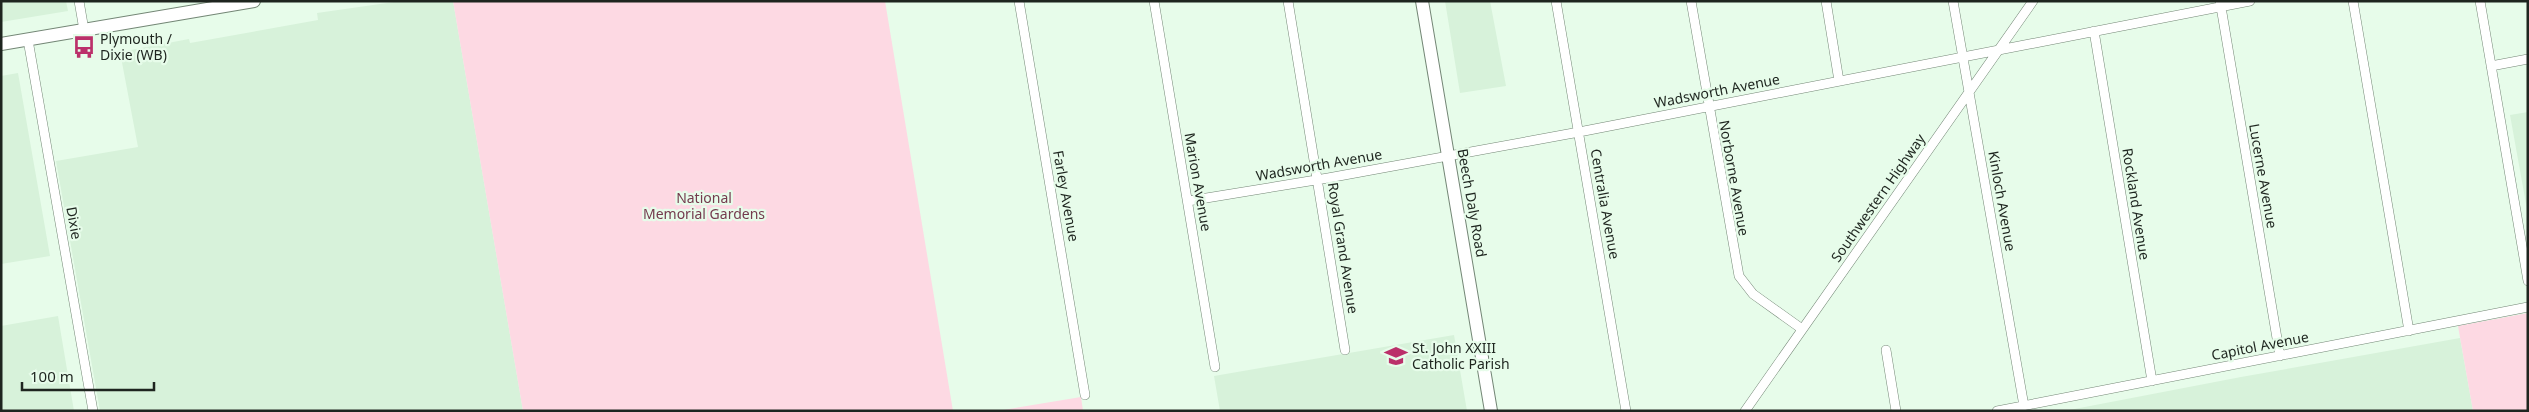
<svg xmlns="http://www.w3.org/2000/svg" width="2529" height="412" font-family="'Noto Sans',sans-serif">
<rect width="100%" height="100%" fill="#e7fcea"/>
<path fill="#d7f2da" d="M1,1H66L68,11L1,22Z
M401,1H453L523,411H100L56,161L138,147L120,52L189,39L190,43L318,20L317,13Z
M1445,1H1490L1506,86L1460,93Z
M18,73L50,256L1,264V76Z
M2528,112V215L2510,115Z
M58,316L74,411H1V326Z
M1454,335L1467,411H1220L1214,376Z
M2460,338L2473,411H2064L2241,377Z"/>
<path fill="#fdd9e3" d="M453,1H885L953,411H523Z
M2528,313V411H2473L2458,326Z
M1081,397L1083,411H997Z"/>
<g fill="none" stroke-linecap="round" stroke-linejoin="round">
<defs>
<path id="minor" d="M79,1L84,30
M1019,1L1085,395
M1154,1L1215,367
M1288,1L1345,350
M1556,1L1626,411
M1691,1L1739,276L1753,294L1802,329
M1826,1L1839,81
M1953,1L2024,406
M2220,1L2280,356
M2353,1L2409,331
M2480,1L2528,281
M2094,31L2152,381
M28,40L93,411
M2491,66L2528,59
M1188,201L1328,178L1579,132L2250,1
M1886,350L1896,411
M1745,411L2033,1
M1997,411L2528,307"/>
<path id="secondary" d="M1422,1L1491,411
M1,44L254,1"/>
</defs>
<use href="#minor" stroke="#738675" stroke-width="10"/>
<use href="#secondary" stroke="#738675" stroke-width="14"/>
<use href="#minor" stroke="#fff" stroke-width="9"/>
<use href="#secondary" stroke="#fff" stroke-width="12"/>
</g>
<defs>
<symbol id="bus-bare" viewBox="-9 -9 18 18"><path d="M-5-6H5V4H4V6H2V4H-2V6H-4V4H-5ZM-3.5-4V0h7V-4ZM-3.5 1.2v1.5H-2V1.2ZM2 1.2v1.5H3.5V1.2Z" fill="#bb306a" stroke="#e7fcea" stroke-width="2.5" paint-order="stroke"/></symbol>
<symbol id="school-bare" viewBox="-9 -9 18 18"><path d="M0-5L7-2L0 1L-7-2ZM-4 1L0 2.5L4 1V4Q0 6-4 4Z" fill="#bb306a" stroke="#e7fcea" stroke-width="2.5" paint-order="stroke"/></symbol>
</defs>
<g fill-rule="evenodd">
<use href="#bus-bare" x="68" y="31" width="32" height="32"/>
<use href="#school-bare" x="1380" y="340" width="32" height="32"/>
</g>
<g text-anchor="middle" stroke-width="4.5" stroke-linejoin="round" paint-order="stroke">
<g font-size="14" fill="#1e251f" stroke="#e7fcea" text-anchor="start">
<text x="100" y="44">Plymouth /<tspan x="100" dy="16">Dixie (WB)</tspan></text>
<text x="1412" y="353">St. John XXIII<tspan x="1412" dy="16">Catholic Parish</tspan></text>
</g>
<g font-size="14" fill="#1e251f" stroke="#e7fcea">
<text transform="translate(1717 91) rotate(-11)" y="5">Wadsworth Avenue</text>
<text transform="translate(1319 165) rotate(-10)" y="5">Wadsworth Avenue</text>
<text transform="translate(2263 176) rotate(80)" y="5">Lucerne Avenue</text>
<text transform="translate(1734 178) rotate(80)" y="5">Norborne Avenue</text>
<text transform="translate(1198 182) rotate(80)" y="5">Marion Avenue</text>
<text transform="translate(1066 196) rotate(80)" y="5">Farley Avenue</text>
<text transform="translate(1878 198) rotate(-55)" y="5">Southwestern Highway</text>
<text transform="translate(2002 201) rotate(80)" y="5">Kinloch Avenue</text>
<text transform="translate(1472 203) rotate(80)" y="5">Beech Daly Road</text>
<text transform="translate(1605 204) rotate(80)" y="5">Centralia Avenue</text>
<text transform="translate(2136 204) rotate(81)" y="5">Rockland Avenue</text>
<text transform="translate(74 223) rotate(80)" y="5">Dixie</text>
<text transform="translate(1343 248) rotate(81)" y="5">Royal Grand Avenue</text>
<text transform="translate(2260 346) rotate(-11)" y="5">Capitol Avenue</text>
</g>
<g font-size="14" fill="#743b4e" stroke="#e7fcea">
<text x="704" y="203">National<tspan x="704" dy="16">Memorial Gardens</tspan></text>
</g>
</g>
<rect width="2529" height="412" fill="none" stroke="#1e251f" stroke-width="5"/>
<path d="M22 382v8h132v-8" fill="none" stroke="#1e251f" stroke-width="2.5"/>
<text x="30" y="382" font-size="15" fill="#1e251f" stroke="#e7fcea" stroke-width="4" paint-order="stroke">100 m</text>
</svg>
